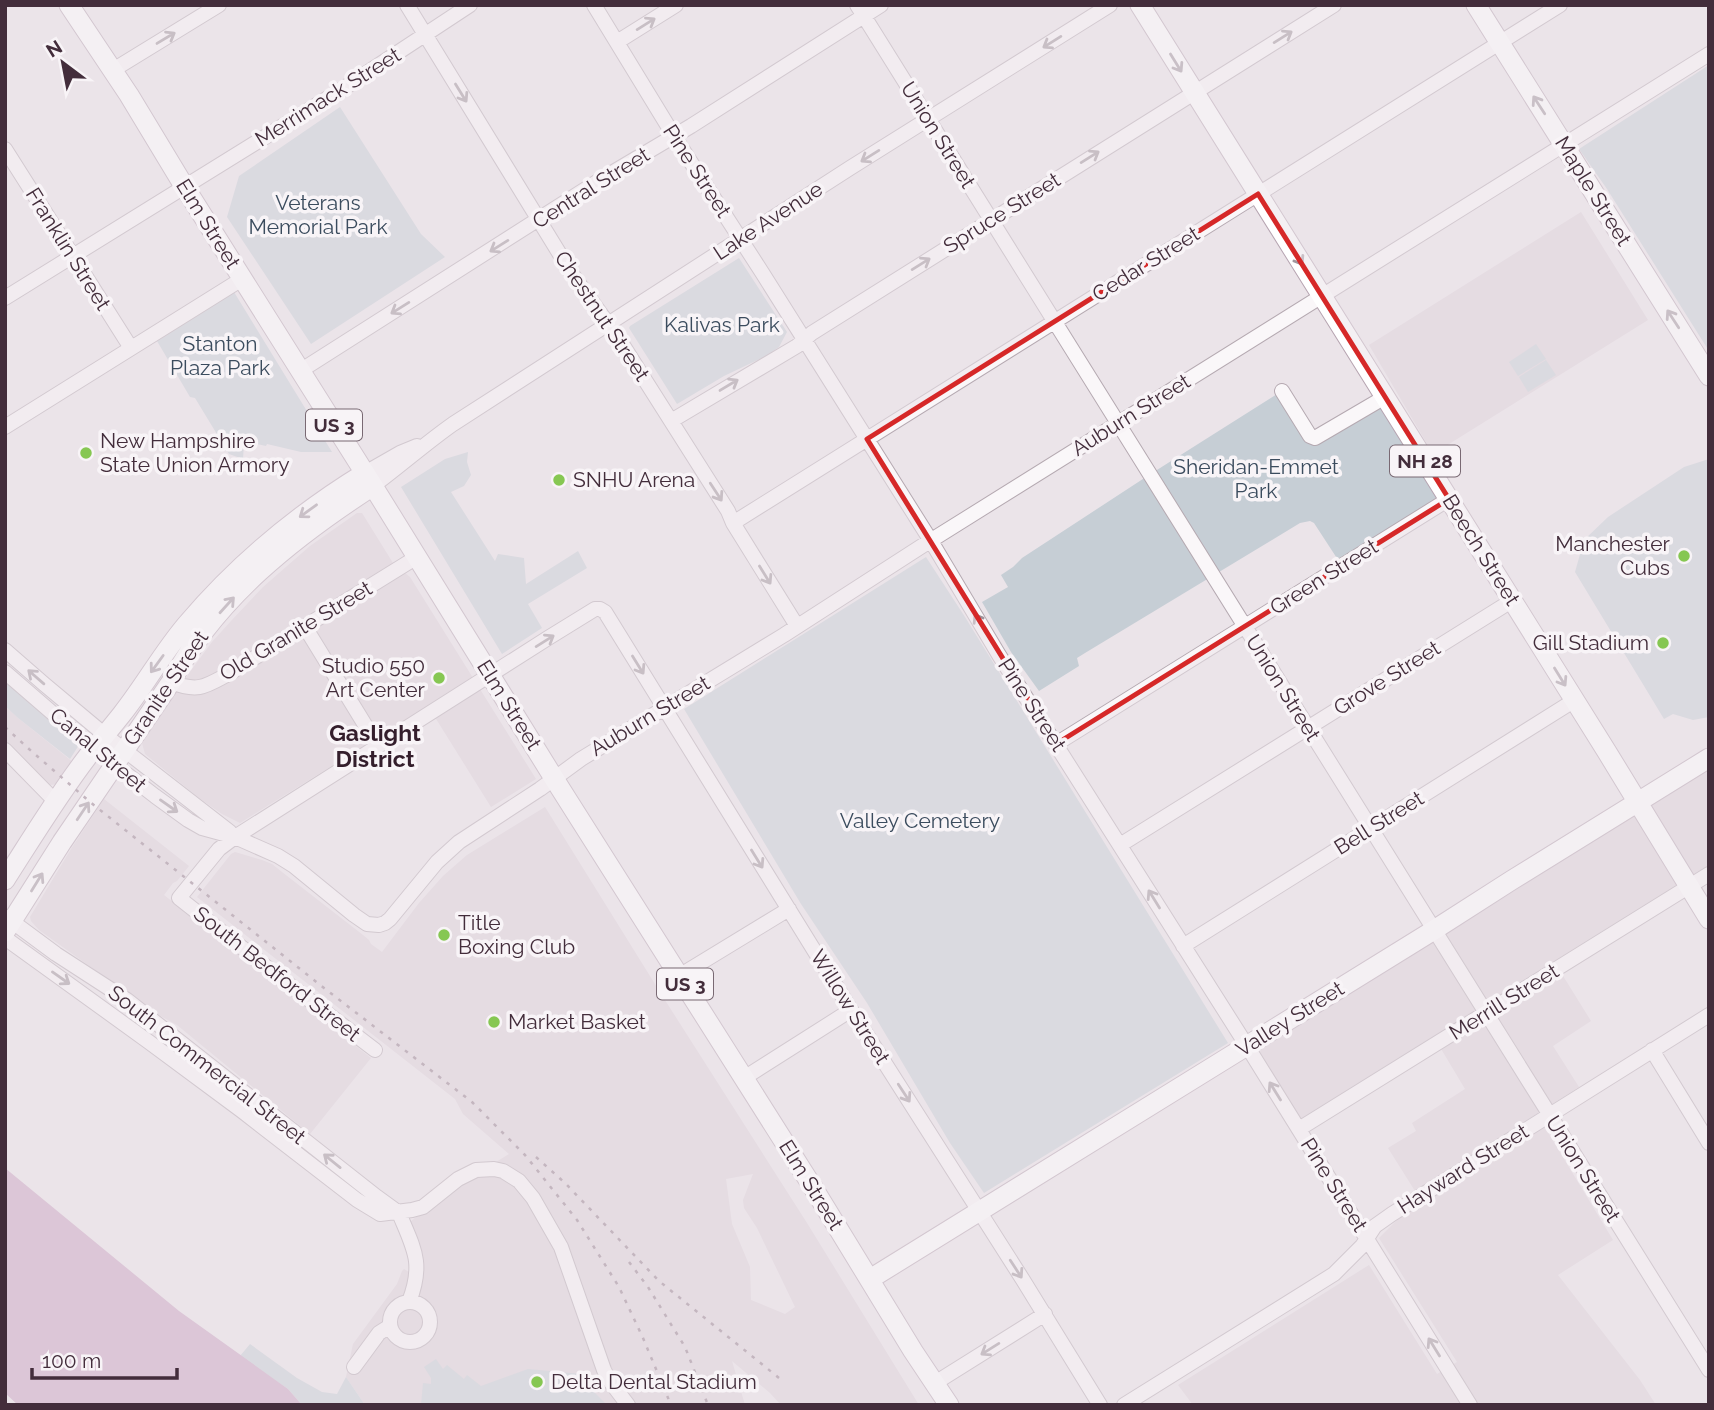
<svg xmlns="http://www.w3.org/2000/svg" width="1714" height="1410" font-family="Raleway,sans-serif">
<rect width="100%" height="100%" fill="#ebe4e9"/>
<path fill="#ddd2d9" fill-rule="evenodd" d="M1581,212L1648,320L1433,454L1369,345Z
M357,513H362L393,563L410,577L536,779L491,807L428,706L240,823L222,814L199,798L145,754L142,743L192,669L212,642L231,621L263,587L310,546Z
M5,706L18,718L74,763L58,784L50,785L43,783L5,743Z
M1709,768V865L1691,876L1648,806Z
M104,799L189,866L177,881L173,883L164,895L371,1058L310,1134L177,1025L155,1013L39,930L31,921L30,917L71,849Z
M545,807L663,997L807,1223L919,1405H781L770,1393L732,1361L745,1405H365L346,1377L353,1344L397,1284L402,1271L404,1269L409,1272L411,1270L407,1245L399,1231L416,1217L431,1209L467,1180L509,1154L463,1114L455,1099L197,897L231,854L235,852L262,860L272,864L282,872L363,935L369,940L371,944L382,952L419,903L443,876L467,855ZM753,1174L743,1200L744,1208L757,1228L795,1307L785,1314L751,1300L750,1267L732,1224L726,1179Z
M1636,816L1677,883L1674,888L1555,963L1591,1021L1553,1046L1579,1087L1415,1191L1388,1148L1416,1131L1412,1123L1465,1089L1434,1037L1303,1119L1300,1118L1260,1052L1261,1049L1632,817Z
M1544,1126L1613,1240L1558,1275L1640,1380L1656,1405H1193L1178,1385L1369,1265L1437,1374L1457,1362L1379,1238L1402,1215Z"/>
<path fill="#c6ced5" d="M1709,65V351L1607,189L1579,149Z
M340,107L421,234L445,257L311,344L227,217L239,176Z
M739,258L787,332L779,347L768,355L724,376L677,404L629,328L630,326Z
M234,292L332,452H301L267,444L266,446L257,444L256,446L244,443L243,459L229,454L195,398L190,397L157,341Z
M1536,344L1546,359L1518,376L1509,362Z
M1546,360L1556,375L1528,392L1519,377Z
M1282,391L1310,435L1385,397L1449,499L1342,566L1314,523L1310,521L1300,523L1085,653L1077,658L1079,666L1039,691L1011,652L982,602L1008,587L1001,575L1013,567L1022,558L1149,475Z
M468,452L467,462L471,475L464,486L451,492L495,561L498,554L524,558L526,584L578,551L587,568L528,604L542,628L502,654L401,487L445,459Z
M1709,459V717L1693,720L1673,714L1664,719L1575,572L1584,540L1608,517L1684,467Z
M926,557L965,617L1228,1043L984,1193L950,1143L867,1003L801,904L684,709Z
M5,679L77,742L79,745L70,759L18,718L5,706Z
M250,1344L297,1378L322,1392L337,1394L346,1377L365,1405H302L288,1389L240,1356Z
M436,1359L443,1369L447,1365L464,1379L467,1375L481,1386L528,1369L581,1374L583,1381L607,1405H421L423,1383L431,1384V1378L424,1367Z"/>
<path fill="#c9a2c0" d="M5,1168L179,1311L288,1389L302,1405H18L5,1393Z"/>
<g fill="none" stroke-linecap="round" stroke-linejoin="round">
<defs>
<path id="minor" d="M407,5L572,274L619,339L728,511L733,523L797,626
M594,5L674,136L763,274L931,541L999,655L1247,1046L1470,1405
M857,5L1709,1370
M617,42L676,5
M113,70L219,5
M5,149L131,348
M5,298L344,88L470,5
M300,371L600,180L691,126L881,5
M1282,391L1310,436L1315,438L1385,397
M671,421L797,346L812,333L1334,5
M5,427L242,279
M365,473L400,453L417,446
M373,486C400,466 426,443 453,424L850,168L1110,5
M733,523L1560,5
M305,627L378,746
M5,650L44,684L105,735L230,832
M5,672L94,749L155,796L188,820L202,828L235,837L278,856L294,866L354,915L367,924L379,925L385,923L390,919L437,862L459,842L540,789L581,759L784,635L922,546L1709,54
M171,682C199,693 206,686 230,673L417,557
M1056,744L1449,499
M5,750L56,802
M1120,845L1513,600
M6,917L56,954L127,1000L377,1197L399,1213
M5,938L149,1042L242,1111L357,1200L380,1214L412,1210L423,1207L458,1179L476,1170L494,1169L503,1171L519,1181L533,1198L561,1247L604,1370L609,1380L628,1405
M1183,946L1575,700
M679,976L789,909
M375,1050L278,976L179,898L219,849L235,837L548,638L595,609H600L605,612L851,1010L1023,1280L1100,1405
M1652,1050L1709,1143
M744,1078L851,1010
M1299,1129L1709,874
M399,1213C414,1249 424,1263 409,1302
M390 1322a20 20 0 1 1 40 0a20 20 0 1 1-40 0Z
M354,1367L379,1333L390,1326
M935,1383L1045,1314
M1124,1405L1334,1274L1362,1246L1375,1226L1392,1214L1709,1015"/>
<path id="major" d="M69,5L129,95L184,186L373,486L560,788L814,1189L913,1351L949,1405
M1140,5L1607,752L1709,919
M1476,5L1709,376
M5,880C32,838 58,795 88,756C99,742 111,728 122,714C145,685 163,652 187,624C238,564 298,514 365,473
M5,932L62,842L171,682C216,598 294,537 373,486
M870,1279L1434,930L1512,880L1709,758"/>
</defs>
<use href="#minor" stroke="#b5a9b1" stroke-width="16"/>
<use href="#major" stroke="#b6a4b1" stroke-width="21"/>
<use href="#minor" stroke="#faf7f9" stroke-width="14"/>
<use href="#major" stroke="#fff" stroke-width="19"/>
<path stroke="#947e8d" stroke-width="2.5" stroke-dasharray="3.5 7" stroke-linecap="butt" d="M5,727L29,749L90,802L324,988L472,1102L525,1155L577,1220L619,1287L643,1338L671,1405
M536,1157L565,1183L659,1281L784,1382
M629,1262L648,1287L685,1347L708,1405"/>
</g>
<defs><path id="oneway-shaft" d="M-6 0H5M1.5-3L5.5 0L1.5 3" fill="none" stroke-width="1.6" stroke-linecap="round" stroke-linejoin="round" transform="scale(1.75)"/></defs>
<g stroke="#9e929a">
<use href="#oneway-shaft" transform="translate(646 24) rotate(-32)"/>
<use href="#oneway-shaft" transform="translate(1283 37) rotate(-32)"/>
<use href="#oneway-shaft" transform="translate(166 38) rotate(-31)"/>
<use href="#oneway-shaft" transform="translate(1052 42) rotate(148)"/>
<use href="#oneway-shaft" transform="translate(461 93) rotate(58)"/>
<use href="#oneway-shaft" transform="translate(870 156) rotate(148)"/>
<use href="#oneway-shaft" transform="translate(1090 157) rotate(-32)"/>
<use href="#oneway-shaft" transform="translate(499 246) rotate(148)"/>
<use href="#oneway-shaft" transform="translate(921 264) rotate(-32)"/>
<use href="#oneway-shaft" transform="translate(400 308) rotate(148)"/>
<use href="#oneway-shaft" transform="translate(729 385) rotate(-31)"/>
<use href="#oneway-shaft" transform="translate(716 492) rotate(57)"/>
<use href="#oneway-shaft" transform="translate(765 575) rotate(58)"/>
<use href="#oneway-shaft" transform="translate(980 623) rotate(-121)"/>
<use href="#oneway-shaft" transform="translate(545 641) rotate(-32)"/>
<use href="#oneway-shaft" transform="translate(638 665) rotate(58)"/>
<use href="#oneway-shaft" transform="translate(36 677) rotate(-139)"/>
<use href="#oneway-shaft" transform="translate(169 806) rotate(35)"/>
<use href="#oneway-shaft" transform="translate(757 859) rotate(58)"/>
<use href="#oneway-shaft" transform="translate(1154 899) rotate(-122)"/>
<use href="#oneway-shaft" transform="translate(61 978) rotate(35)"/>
<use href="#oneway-shaft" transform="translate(1275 1091) rotate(-122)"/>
<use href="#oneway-shaft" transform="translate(904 1093) rotate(57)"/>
<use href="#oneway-shaft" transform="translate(332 1161) rotate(-141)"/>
<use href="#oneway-shaft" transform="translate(1016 1269) rotate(57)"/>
<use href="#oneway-shaft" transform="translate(1434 1347) rotate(-122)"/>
<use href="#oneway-shaft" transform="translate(990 1349) rotate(148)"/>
</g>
<g stroke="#a1969d">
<use href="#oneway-shaft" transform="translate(1176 63) rotate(58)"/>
<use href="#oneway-shaft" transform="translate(1539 105) rotate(-123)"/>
<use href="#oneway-shaft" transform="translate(1297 256) rotate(58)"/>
<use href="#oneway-shaft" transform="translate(1673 319) rotate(-123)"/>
<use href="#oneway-shaft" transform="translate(308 511) rotate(144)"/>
<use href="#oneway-shaft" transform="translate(227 605) rotate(-48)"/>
<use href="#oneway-shaft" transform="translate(157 664) rotate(126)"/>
<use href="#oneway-shaft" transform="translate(1560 677) rotate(58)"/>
<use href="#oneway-shaft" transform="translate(83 811) rotate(-56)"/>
<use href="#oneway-shaft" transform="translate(37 882) rotate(-58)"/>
</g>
<path d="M0 0H1714V1410H0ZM1258,194L1449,499L1056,744L867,439Z" fill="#ebe4e9" fill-opacity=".55" fill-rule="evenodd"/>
<path fill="none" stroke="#d62828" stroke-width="5" stroke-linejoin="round" d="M1258,194L1449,499L1056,744L867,439Z"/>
<g fill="#86c752" stroke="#f8f4f7" stroke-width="2.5">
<circle cx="86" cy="453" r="7"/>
<circle cx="559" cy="480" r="7"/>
<circle cx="1684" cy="556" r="7"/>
<circle cx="1663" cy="643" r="7"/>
<circle cx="439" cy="678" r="7"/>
<circle cx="444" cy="935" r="7"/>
<circle cx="494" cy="1022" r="7"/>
<circle cx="537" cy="1382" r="7"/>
</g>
<g text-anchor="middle" stroke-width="7" stroke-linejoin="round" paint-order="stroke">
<g fill="#f8f4f7" stroke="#796973" stroke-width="2">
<rect x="306" y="409.5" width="56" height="31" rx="5"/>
<rect x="1390" y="445.5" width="70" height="31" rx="5"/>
<rect x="657" y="968.5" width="56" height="31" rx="5"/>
</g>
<g font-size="19" font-weight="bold" fill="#432d3b">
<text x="334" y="432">US 3</text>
<text x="1425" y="468">NH 28</text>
<text x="685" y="991">US 3</text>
</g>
<g font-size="21" fill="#432d3b" stroke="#f8f4f7">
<text transform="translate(328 97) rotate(-32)" y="7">Merrimack Street</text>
<text transform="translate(938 135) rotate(58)" y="7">Union Street</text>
<text transform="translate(697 171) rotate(57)" y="7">Pine Street</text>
<text transform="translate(591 188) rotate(-32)" y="7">Central Street</text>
<text transform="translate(1593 191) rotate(58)" y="7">Maple Street</text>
<text transform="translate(1002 213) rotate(-32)" y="7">Spruce Street</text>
<text transform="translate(768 221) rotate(-33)" y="7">Lake Avenue</text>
<text transform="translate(208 224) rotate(58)" y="7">Elm Street</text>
<text transform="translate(68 249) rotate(58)" y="7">Franklin Street</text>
<text transform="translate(1146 264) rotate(-32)" y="7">Cedar Street</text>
<text transform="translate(602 316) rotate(56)" y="7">Chestnut Street</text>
<text transform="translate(1131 415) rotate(-32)" y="7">Auburn Street</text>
<text transform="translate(1481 550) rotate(58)" y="7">Beech Street</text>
<text transform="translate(1324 577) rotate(-32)" y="7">Green Street</text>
<text transform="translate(296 631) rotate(-31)" y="7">Old Granite Street</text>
<text transform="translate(1387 678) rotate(-32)" y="7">Grove Street</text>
<text transform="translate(166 688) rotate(-56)" y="7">Granite Street</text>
<text transform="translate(1283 688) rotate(58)" y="7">Union Street</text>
<text transform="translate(509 705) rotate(58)" y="7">Elm Street</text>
<text transform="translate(1032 705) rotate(57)" y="7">Pine Street</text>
<text transform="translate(650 716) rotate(-31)" y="7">Auburn Street</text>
<text transform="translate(98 750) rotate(40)" y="7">Canal Street</text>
<text transform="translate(1379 823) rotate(-32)" y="7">Bell Street</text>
<text transform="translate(277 974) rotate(38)" y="7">South Bedford Street</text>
<text transform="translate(1504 1002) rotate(-32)" y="7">Merrill Street</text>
<text transform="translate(850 1007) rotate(58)" y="7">Willow Street</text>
<text transform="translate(1290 1019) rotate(-32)" y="7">Valley Street</text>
<text transform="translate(207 1065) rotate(38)" y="7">South Commercial Street</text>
<text transform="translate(1463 1169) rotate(-32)" y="7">Hayward Street</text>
<text transform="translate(1583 1169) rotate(58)" y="7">Union Street</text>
<text transform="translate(811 1185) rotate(58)" y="7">Elm Street</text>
<text transform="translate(1334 1185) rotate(58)" y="7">Pine Street</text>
</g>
<g font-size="21" fill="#3b4c5e" stroke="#f8f4f7">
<text x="318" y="210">Veterans<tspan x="318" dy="24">Memorial Park</tspan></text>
<text x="722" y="332">Kalivas Park</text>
<text x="220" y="351">Stanton<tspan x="220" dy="24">Plaza Park</tspan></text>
<text x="1256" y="474">Sheridan-Emmet<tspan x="1256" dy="24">Park</tspan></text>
<text x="920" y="828">Valley Cemetery</text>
</g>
<g font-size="21" fill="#432d3b" stroke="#f8f4f7" text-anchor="start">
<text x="100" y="448">New Hampshire<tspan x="100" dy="24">State Union Armory</tspan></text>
<text x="573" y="487">SNHU Arena</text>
<text x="1670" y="551" text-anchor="end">Manchester<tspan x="1670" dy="24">Cubs</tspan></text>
<text x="1649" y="650" text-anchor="end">Gill Stadium</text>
<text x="425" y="673" text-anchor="end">Studio 550<tspan x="425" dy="24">Art Center</tspan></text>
<text x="458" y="930">Title<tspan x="458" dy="24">Boxing Club</tspan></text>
<text x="508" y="1029">Market Basket</text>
<text x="551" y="1389">Delta Dental Stadium</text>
</g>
<g font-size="23" font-weight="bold" fill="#341e2c" stroke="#f8f4f7">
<text x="375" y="741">Gaslight<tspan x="375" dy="26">District</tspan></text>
</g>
</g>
<rect width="1714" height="1410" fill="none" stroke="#432d3b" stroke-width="14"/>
<g transform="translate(63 63) rotate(328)" stroke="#f8f4f7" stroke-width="5" paint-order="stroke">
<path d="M0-5L12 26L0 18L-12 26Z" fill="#432d3b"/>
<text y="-10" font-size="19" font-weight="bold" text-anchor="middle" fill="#432d3b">N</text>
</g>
<path d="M32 1368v10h145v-10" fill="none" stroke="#432d3b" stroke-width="3.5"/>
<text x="42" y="1368" font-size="21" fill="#432d3b" stroke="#f8f4f7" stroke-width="5" paint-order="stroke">100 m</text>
</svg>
